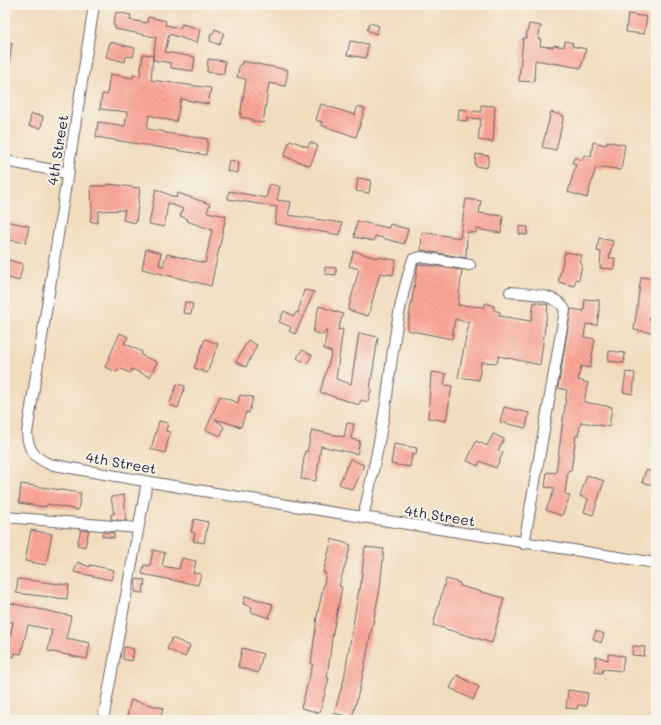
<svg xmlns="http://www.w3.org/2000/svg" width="661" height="725" font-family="Mali,sans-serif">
<defs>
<pattern id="building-back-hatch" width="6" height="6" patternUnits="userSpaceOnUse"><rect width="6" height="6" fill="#fba698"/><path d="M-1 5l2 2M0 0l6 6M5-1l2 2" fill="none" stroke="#d78f84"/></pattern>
</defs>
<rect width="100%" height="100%" fill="#f7f3e8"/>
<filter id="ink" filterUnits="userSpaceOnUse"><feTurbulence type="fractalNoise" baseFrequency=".025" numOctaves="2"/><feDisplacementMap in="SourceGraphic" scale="8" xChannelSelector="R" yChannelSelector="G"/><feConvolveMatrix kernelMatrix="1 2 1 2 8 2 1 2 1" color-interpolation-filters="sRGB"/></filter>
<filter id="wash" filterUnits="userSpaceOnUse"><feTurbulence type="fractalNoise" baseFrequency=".012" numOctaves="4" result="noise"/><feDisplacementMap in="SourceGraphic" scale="16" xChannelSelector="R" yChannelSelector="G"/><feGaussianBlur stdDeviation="0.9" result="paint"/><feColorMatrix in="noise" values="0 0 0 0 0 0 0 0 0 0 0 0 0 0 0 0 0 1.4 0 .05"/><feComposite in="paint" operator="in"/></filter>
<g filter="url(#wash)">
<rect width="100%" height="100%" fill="#f2dcbe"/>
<g id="blocks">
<path fill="url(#building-back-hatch)" d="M116,12L131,15L130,20L147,23L148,17L166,21L165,25L180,28L182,24L200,29L197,43L169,34L165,52L195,57L193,71L171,68V63L153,60L156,37L115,29V26L113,25Z
M628,14L647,17L644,34L626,32Z
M370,23L379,26L376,34L367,30Z
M529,24L541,26L538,39H541L540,46L553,47L554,45L564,47L565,41L573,43L572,46L586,49L581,68L535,60L534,82L519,81L523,38H526Z
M215,29L224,33L219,45L210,41L211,33L213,34Z
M350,41L368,44L366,58L347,55Z
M5,42L12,43L9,65L5,64Z
M110,42L135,48L133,57L126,56L125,62L106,57Z
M143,54L153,55L151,80L211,88L208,104L181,99L176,122L149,115L147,129L165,132V133L208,139L206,155L96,137L98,122L125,126L127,112L100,109L102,94L107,95L110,74L133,78V75L140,76Z
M208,59L225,61L224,74L207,72Z
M242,61L288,70L285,86L269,83L263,123L252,121V119L240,117L246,79L237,77L240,64H242Z
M321,104L355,115L358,106L365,109L356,137L321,125L322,122L316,120Z
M481,105L495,106L493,142L478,140L481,119L467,118V121L458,120L459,109L481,112Z
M551,112L564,116L556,150L542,147Z
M31,114L43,116L41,128L29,126Z
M290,140L308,147L310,142L318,146L310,166L284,156Z
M607,141L625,145L621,170L603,167V169L596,167L587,198L568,192L576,164L572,163L575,157L582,160L584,155L591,157L593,142L606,145Z
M476,154L489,156L487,168L475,166Z
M229,160L239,162L238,173L227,171Z
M358,178L371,180L369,193L356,191Z
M108,184L140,188L136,223L123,220L125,210L99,211L97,223L90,221L92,212L91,186H107Z
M270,184L280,187L277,200L291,202L288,215L342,223L340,235L275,224L277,207L228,199L229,191L266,198Z
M156,189L176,198L178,193L210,204L207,212L226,216L211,286L142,269L146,249L161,253L159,265L163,266L167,254L205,263L212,230L187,221L188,219L180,216L183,209L168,203L164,227L149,224Z
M466,199L481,201L479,213L503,216L501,233L476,229V233L467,232L466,258L421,250L422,232L460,238Z
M5,221L29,226L26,243L5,239Z
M357,221L389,228L390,224L408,229L404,244L375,236L374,241L354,237Z
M519,226L528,227L527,235L519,234Z
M599,238L613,241L609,258H615L614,269L600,268L601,252L597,251Z
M354,251L376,258L377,257L396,260L393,275L380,273L368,316L348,310L359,269L349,266Z
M565,252L582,255L580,263L582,264L579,280L576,279L574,286L558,282Z
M5,259L23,264L19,281L5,277Z
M418,264L462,270L458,305L485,307V303L494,306V310L500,312L499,316L531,321L534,302L548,305L540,365L499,356L497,363L481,362L479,380L458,377L469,323L455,319L452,339L407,330Z
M325,267L336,268V275L325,274Z
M641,277L656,279V294L649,320L656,321V333L634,330Z
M304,290L314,292L295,334L289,331L291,327L279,322L284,311L294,316L296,312L298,313Z
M585,299L599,300V312L597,325L586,324L584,337L595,339L590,368L581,366L578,380L588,383L584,402L612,407L609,427L581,422L578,436L576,435L571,471L568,470L565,494L570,496L562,516L546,510L555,488L545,487L547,472L556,473L567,390L558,388L571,309L584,311Z
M185,302L193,304L191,314L183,313Z
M319,306L343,314L338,330L343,329L336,379L351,384L359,333L378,337L370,389L371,390L368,402L361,400L359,405L320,392L332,352L324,349L327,329L323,335L313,332Z
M120,333L128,337L124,343L142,352L141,355L157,362L150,377L132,369L130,373L119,368L117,372L105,367Z
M205,339L218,344L207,373L194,368Z
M248,340L257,345L246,367L236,362Z
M302,350L312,355L307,364L297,358Z
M609,351L625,353L624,363L608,361Z
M431,372L446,374L444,385L452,386L446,421L428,418Z
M626,372L635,373L633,394L623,392Z
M177,384L185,386L178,408L169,405Z
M240,395L253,397L249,413L246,412L241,427L215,419L224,427L221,436L206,430L220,396L238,403Z
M504,407L529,413L526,428L500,422Z
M159,421L168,423L166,431L170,432L165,453L151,449Z
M347,423L354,424L351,439L360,441L357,454L321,446L316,481L301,479L305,451L307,452L312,430L344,437Z
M493,434L504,439L498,451L503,453L496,468L480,461L478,466L467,461L476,441L487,446Z
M394,444L417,448L416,455L412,454L410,467L391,464Z
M350,459L364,465L353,490L339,484Z
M646,470L656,474V486L642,482Z
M587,475L604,481L593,515L584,512L588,499L580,496Z
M21,484L81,493L78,510L47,504L46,507L19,503Z
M124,495L126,521L111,519V514H114L111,497Z
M194,519L208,522L204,543L193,541L195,533L191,532Z
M31,530L52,534L46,565L25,561Z
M81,530H89L85,547L77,545Z
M103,532L114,533V538L102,536Z
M332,539L351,545L339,586L342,587L333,632L327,678H329L320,713L301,708L313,664H311L317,617L326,573H323Z
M365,547L384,549L380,588L372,628L362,679L352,718L334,713L344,679L359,589L360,590Z
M153,550L165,553L162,566L179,569L182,558L196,561L193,573L201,574L198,585L142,574L144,565L150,566Z
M78,562L90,567V565L114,570L111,580L74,572Z
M18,579L69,585L67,599L16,593Z
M136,579L145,580L143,593L135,592Z
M446,579L460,583V586L504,598L492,643L433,625Z
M245,596L273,604L269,618L251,612L252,607L243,604Z
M10,603L71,616L66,638L90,643L87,659L48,651L52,630L28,625L21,654L15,653L14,657L5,655V636L10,637L13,622L6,621Z
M596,631L604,634L601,643L593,639Z
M172,638L190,646L185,657L167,649Z
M633,646L645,647L644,656L632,655Z
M124,647L134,649L132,661L123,659Z
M242,648L263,654L258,673L238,667Z
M608,654L624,656L622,671L603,669L602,673L595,672L596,656L608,660Z
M457,675L479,687L473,700L450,688Z
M568,690L588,693L586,706L578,705L577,709L566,708Z
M131,700L163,708L160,720H126Z"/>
</g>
</g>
<g filter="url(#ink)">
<use href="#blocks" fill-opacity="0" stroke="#6b6369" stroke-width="1"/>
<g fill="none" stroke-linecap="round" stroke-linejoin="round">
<defs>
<path id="minor" d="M94,5L27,433C28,450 34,457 49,464C251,501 454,531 656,563
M5,161L69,173
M510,292C527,294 557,293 565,310L524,544
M5,517L138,528
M363,518C372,477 381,437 387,396C393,350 398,303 413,259L421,257L470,265
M103,720L147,482"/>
</defs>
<use href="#minor" stroke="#6b6369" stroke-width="12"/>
<use href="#minor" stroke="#fff" stroke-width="10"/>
</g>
</g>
<g text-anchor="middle" stroke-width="4" stroke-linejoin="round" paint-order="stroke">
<g font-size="14" fill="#22223b" stroke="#f7f3e8">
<text transform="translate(58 150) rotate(-81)" y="5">4th Street</text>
<text transform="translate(121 463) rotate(10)" y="5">4th Street</text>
<text transform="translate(440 516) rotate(9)" y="5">4th Street</text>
</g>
</g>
<rect width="661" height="725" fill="none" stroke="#f7f3e8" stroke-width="20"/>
</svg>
